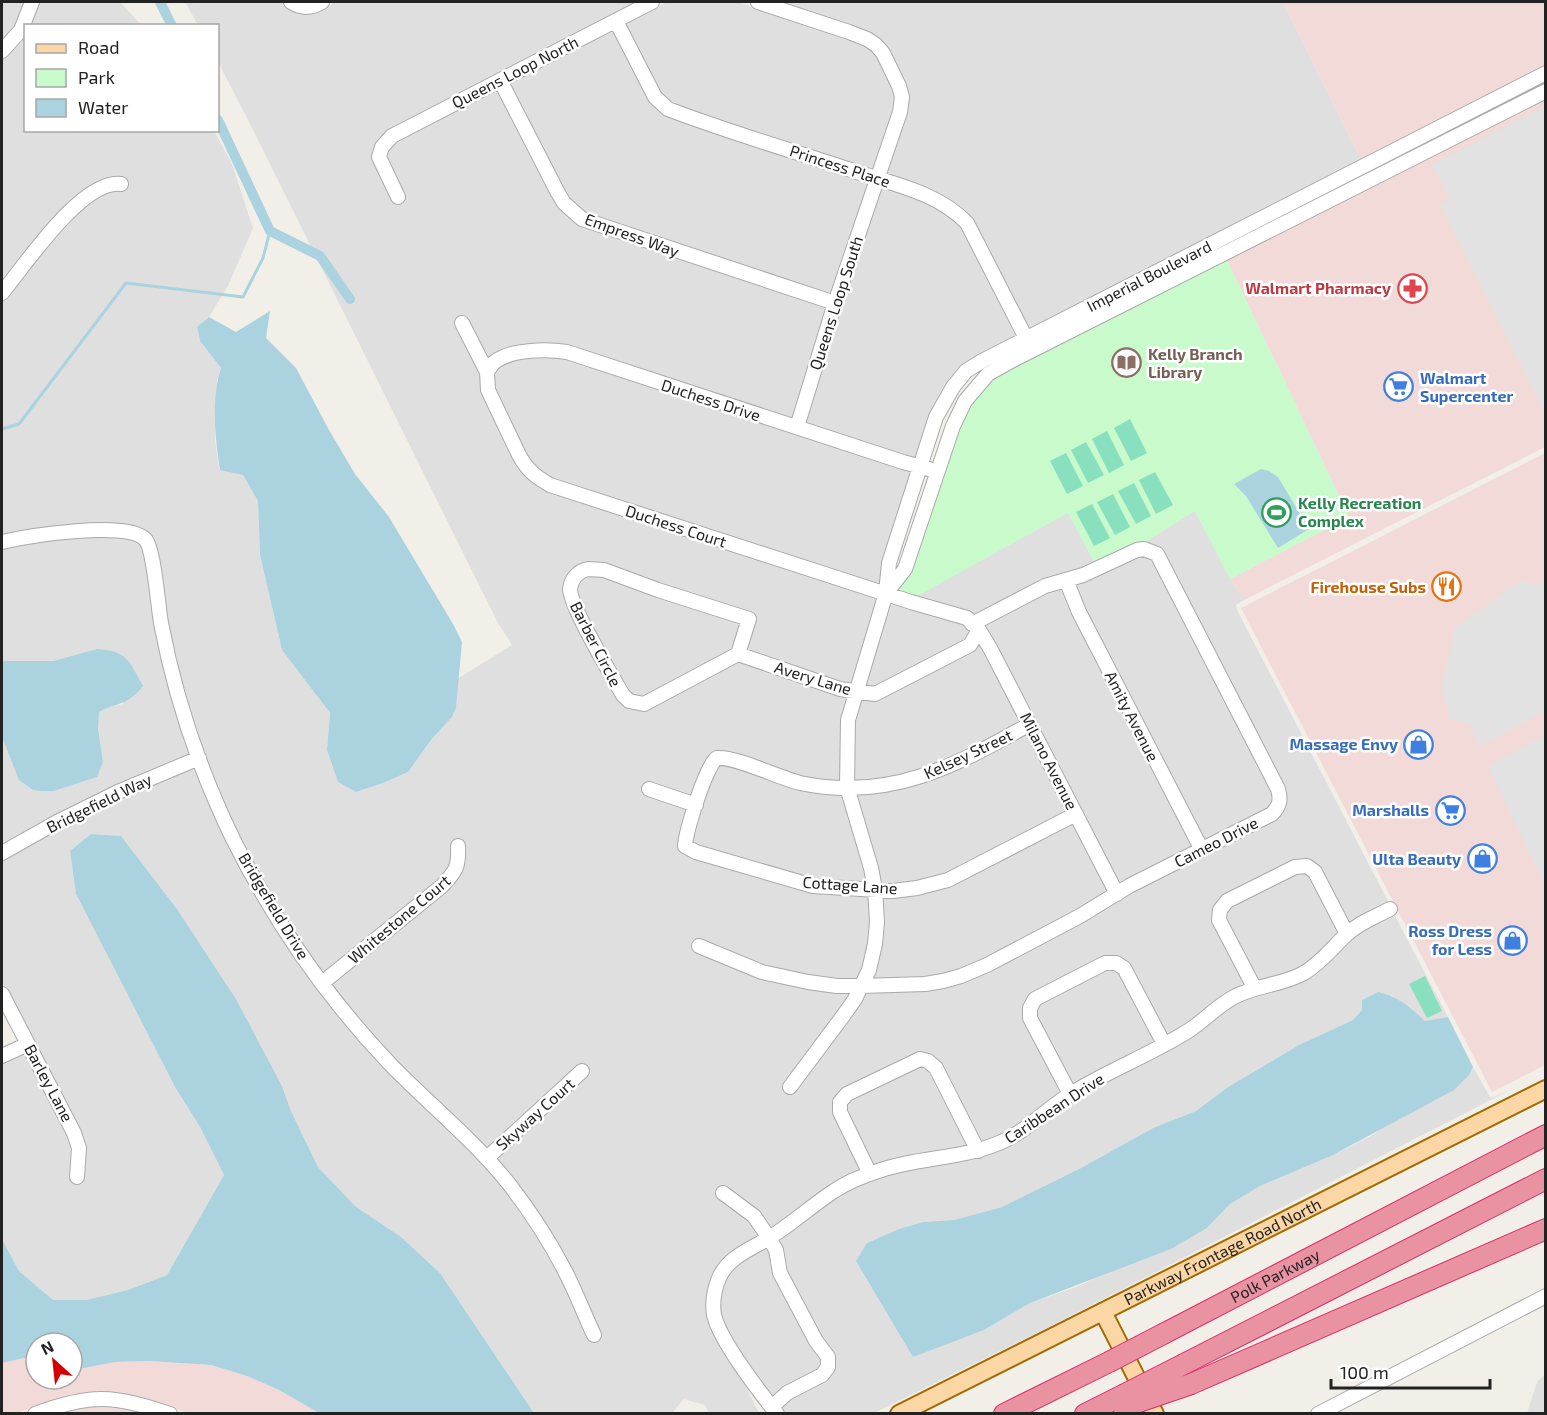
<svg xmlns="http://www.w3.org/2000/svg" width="1547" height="1415" font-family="'Exo 2',sans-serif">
<rect width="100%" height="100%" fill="#f2efe9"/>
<path fill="#e0dfdf" d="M2,2H120L141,25L26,26V130L214,131L232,164L253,228L228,286L209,317L197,328L200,341L221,368L217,381L215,440L219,469L243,475L258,501L260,555L282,650L330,713L327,750L338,782L356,792L383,783L408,772L431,740L452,717L456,708L457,679L512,645L498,623L250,124L218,62V26L198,25L185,2H284L293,10L304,13L316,12L336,2H638L389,131L378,139L374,147V159L395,205L405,201L385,157L388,148L395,141L411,132L498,88L553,197L560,207L579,223L592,230L828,307L793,420L567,347L553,344L515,348L492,356L488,361L464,315L454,320L481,371L484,393L514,458L520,469L537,484L549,490L621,515L879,597L852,685L745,651L755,622L750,614L659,585L605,564H580L569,575L565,585L567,600L618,698L627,706L636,710H647L739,661L848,696L842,719V781L816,780L797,776L720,751L711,754L706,759L692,798L645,782L642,793L688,809L678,845L680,851L687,855L759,878L812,892L870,895V942L863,967L857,980H837L783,972L763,967L695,939L692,949L716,961L761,978L808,988L851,992L839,1013L783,1087L791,1095L848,1021L865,992L926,990L945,987L976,977L1083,922L1132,891L1276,819L1282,813L1286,798L1283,787L1166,558L1159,549L1144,543L1195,510L1230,579L1244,600L1236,605L1237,610L1389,903L1348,925L1319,868L1313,863L1301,860L1292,862L1224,896L1215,907L1214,922L1246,985L1231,992L1186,1025L1166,1036L1129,965L1117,957H1102L1032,993L1025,1005V1020L1062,1092L1012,1129L980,1144L941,1066L936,1059L929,1055L921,1053L912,1055L844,1089L836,1099L835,1115L862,1171L831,1185L770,1230L757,1211L722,1185L716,1194L750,1220L761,1236L732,1252L723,1260L715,1271L708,1295L710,1320L715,1332L731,1357L759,1413H709L705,1405L684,1399L672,1413H534L440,1273L401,1237L355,1206L318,1167L291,1111L282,1086L236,999L177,909L121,836L91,834L70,851L76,894L175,1087L200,1127L224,1175L167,1275L128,1290L86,1300H53L19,1271L2,1239V1062L26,1052L69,1135L74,1148L72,1182L83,1184L85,1149L79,1130L2,982V861L60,827L121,798L197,766L228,841L253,887L290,947L315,983L367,1047L389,1071L471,1148L503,1186L521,1210L561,1273L592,1343L602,1338L570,1268L551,1235L530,1203L495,1158L563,1098L590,1071L582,1063L487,1149L397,1062L330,985L445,891L458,878L464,864L463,840H452L453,861L449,870L438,881L323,975L287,923L263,882L238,837L205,756L173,651L156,546L153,539L140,528L123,524L48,528L2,536Z
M667,2H738L865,44L878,56L896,97L894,110L872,171L670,103L660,94L624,24Z
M787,2H1283L1362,161L1028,330L960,209L941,195L884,175L903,83L851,26L786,4Z
M614,29L650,100L869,182L832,296L584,213L568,199L508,83Z
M880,186L937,206L962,226L1018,335L979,355L916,460L804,423Z
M554,356L566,358L913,471L881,586L552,479L542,474L529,462L494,389L493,375L498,367L518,360Z
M1068,512L1095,564L973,617L914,597Z
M123,536L132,537L144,546L192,754L115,787L54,817L2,846V737L8,752L54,791L97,777L103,762L98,728V712L109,707L123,704L97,649L53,661H2V548L51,540Z
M1144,555L1154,558L1273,791L1274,801L1269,809L1204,842L1084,610L1074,584L1086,581L1139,556Z
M597,575L742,623L733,650L642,698H637L627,691L577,596L576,589L578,582L585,576Z
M1063,587L1194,847L1119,886L982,626L1047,592Z
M890,601V605L896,603L964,624L971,632L966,640L873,688L864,687Z
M979,641L1022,721L951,759L911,774L863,783L853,782V721L860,699L875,700L887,696L973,650Z
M1028,732L1068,811L945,874L915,882L892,885L880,884L856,794L865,795L900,789L937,778Z
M718,764H726L795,788L816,792L844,793L868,883L813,880L691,844L701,807Z
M1074,822L1109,891L1077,911L971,966L941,975L924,978L871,980L881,896L950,885Z
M1302,872L1309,874L1340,933L1324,950L1300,968L1287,974L1257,982L1225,920L1226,912L1230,906Z
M1394,914L1448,1017L1425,1021L1410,1007L1404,1005L1392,995L1362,1010L1353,1020L1299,1045L1228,1087L1196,1111L1153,1128L1081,1168L1002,1207L954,1220L923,1222L899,1229L867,1243L913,1356L984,1330L1030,1303L1076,1287L1207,1228L1230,1204L1260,1186L1331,1156L1369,1137L1468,1075L1473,1067L1490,1097H1493L1508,1091L1045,1329L874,1413H784L779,1408L791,1398L827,1380L833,1370L820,1338L785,1270L777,1240L838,1196L873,1180L906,1170L980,1157L1216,1017L1237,1002L1307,979L1321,970L1354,936Z
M1111,968L1120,972L1156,1042L1111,1063L1072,1086L1035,1016V1010L1039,1004Z
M921,1065L930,1068L969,1147L903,1158L872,1167L845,1111L846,1105L850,1099Z
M767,1246L772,1255V1267L775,1275L823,1362L821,1368L772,1398L753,1373L724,1326L719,1310L721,1289L725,1278L740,1262Z
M1545,1374V1413H1527L1537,1382Z"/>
<path fill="#f2dad9" d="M1283,2H1545V67L1362,161Z
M1545,98V447L1244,600L1230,579L1349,517L1227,260Z
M1545,453V1065L1492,1092L1241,608Z
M33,1356L36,1358V1379H72V1367L79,1369L115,1362L150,1361L211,1365L247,1376L279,1390L319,1413H189L134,1397L100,1392L66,1396L17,1413H2V1363Z
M85,1405H117L152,1414H53Z"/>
<path fill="#c8facc" d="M1227,260L1349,517L1230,579L1195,511L1144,543L1095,564L1068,513L919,595L914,597L896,591L910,571L944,478L959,428L969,404L990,381L1013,366Z"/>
<path fill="#88e0be" d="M1130,419L1147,453L1131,461L1114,428Z
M1107,431L1124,465L1109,473L1092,439Z
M1086,442L1104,475L1088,483L1071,450Z
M1066,453L1083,486L1067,494L1050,461Z
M1155,472L1173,505L1156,514L1139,480Z
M1134,483L1151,516L1136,524L1118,491Z
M1113,494L1130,527L1115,535L1097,502Z
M1092,504L1110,538L1094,546L1076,512Z
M1425,976L1442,1011L1427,1018L1409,984Z"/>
<path fill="#e2e2e2" d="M1545,106V413L1440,204L1451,198L1431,165Z
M1520,581L1545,585V711L1479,746L1469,723L1450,719L1442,685L1455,628Z
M1545,735V885L1488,766Z"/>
<path fill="#aad3df" d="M270,311L266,338L296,368L329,430L355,474L389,517L453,624L462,642L456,708L452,717L431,740L408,772L383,783L356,792L338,782L327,750L330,713L282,650L260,555L258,501L243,475L220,470C215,437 211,399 221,368L200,341L197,327L209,317L236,332Z
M1261,469L1269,471L1278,477L1309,529L1278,548L1246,496L1234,484Z
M97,649C128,651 129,661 143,686C127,706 118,702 99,712L98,728L103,762L97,777L54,791H42L33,790L19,780L2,737V661H53Z
M91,834L121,836L177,909L236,999L282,1086L291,1111L318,1167L355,1206L401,1237L440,1273L534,1413H319L279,1390L247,1376L211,1365L149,1361L115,1362L79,1369L72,1367V1343H36V1358L33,1356L2,1363V1239L19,1271L53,1300H86L128,1290L167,1275L224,1175L200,1127L175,1087L76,894L70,851Z
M1378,992C1397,996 1411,1007 1425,1021L1448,1017L1473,1067L1469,1075L1454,1090L1331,1156L1260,1186L1230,1204L1207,1228L1171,1249L1030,1303L984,1330L913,1357L856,1261L867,1243L899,1229L923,1222L954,1220L1002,1207L1081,1168L1153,1128L1196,1111L1228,1087L1299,1045L1353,1020L1362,1010V1000Z"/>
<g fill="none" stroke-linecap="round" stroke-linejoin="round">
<path stroke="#aad3df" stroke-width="3" d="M2,429L19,424L126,283L243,297L263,258L270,231"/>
<path stroke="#aad3df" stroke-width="10" d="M160,2L172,26
M218,120L270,231L320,256L350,299"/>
<defs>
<path id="minor" d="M291,2C303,9 311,8 322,2
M758,2L849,32L867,39L876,45L883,53L899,86L902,97L900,112L835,303L797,427
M616,21L655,97L668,109C728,132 790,150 851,170C891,184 936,191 967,223L1030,346
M2,51L21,30L32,2
M500,80L558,193L564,203L582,219L835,303
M398,197L379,157L382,147L392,136L652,2
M2,293C25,265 82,179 121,184
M462,323L487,372L488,390L519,455C527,470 536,477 550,485L911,602L967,618L979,630L990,648L1117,894
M487,372C490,368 492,363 496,361C513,349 548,349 567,352L903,462L929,469
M2,542C28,536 126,520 145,539C154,548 158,606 161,623C175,697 200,771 233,839C274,921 328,999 391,1065C430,1105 474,1140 509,1184C530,1211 549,1240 565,1271C576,1292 584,1314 594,1335
M588,569L604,570L658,590L749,619L738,654L644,704L629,701L623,695C612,676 570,606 570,589C571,579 578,571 588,569Z
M1066,580L1079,612L1202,850
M886,593L905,569L953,426L965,401L988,374L1011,361L1546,91
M738,654L840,689L875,694L970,645L979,630
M1030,724C955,766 889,802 800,783C779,778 735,756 717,758C706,765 686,831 685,846L696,852L813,886L893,891L917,888L948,880L1076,814
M649,789L696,805
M2,853L57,822L118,792L199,758
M699,946L762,972L808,982L837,986H861L925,984L943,981L961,976L987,965L1080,916L1129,886L1272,814C1280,806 1281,799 1278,789L1157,554L1144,549L1137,550L1083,575L1045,586L972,624
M322,983L442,886C456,871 459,867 458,846
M1255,989L1219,920L1220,910L1227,901L1295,867L1307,866L1315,872L1347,934
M2,994L74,1133L79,1148L77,1177
M2,1056L28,1044
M790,1087L843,1016L855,999L869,970L875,944L877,922L875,889L871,868L847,787L848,720L886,593L889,563L936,417L953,387L966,371L982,361L1546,73
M1070,1094L1030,1018V1008L1035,999L1105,963H1116L1124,968L1164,1044
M487,1158L582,1071
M870,1174L840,1112V1102L847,1094L920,1059L928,1061L936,1068L978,1151
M723,1193L754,1216L769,1238L776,1250L780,1273L816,1341L828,1357V1367L822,1375L787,1393L772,1407
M35,1414C91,1393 113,1395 170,1414
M777,1414C759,1391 720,1341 714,1315C712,1302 714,1290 719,1278C728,1257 751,1249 769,1238C792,1224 811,1206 834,1191C847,1182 865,1175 881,1170C920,1157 961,1159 999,1143C1026,1132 1045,1110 1069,1095C1107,1071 1150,1055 1188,1031C1204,1021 1217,1006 1234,997C1256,985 1283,985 1304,973C1321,963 1332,948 1346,935C1358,923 1375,917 1390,909
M1318,1414L1546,1296"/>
<g id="major">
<path d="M1103,1312L1155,1414"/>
<path id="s1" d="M899,1414L1546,1089"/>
</g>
<g id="highway">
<path id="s2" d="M1165,1333L1546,1135"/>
<path d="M1184,1364L1546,1179"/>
<path d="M1191,1384L1546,1229"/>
<path d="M1004,1414L1109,1362"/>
<path d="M1085,1414L1123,1395"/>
</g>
</defs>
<use href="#minor" stroke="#a9a9a9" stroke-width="16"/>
<use href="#major" stroke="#a06b00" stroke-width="20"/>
<use href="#highway" stroke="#dc2a67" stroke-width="22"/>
<use href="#minor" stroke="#fff" stroke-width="14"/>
<use href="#major" stroke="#fcd6a4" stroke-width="16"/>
<use href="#highway" stroke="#e892a2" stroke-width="20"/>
<defs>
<path id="highway-bridge" d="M1109,1362L1165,1333
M1123,1395L1184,1364
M1124,1407L1191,1384"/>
</defs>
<use href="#highway-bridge" stroke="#dc2a67" stroke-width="22" stroke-linecap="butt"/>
<use href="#highway-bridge" stroke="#e892a2" stroke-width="20"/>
</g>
<defs>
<symbol id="pharmacy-ring" viewBox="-11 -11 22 22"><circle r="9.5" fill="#fff" stroke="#e0444e" stroke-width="1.5"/><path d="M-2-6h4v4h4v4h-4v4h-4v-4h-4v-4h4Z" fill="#e0444e"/></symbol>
<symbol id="library-ring" viewBox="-11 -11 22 22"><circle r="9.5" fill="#fff" stroke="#8d6e63" stroke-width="1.5"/><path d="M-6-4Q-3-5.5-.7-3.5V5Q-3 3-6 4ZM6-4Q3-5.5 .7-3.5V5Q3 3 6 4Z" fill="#8d6e63"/></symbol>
<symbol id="supermarket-ring" viewBox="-11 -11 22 22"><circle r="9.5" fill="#fff" stroke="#3f7fe0" stroke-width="1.5"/><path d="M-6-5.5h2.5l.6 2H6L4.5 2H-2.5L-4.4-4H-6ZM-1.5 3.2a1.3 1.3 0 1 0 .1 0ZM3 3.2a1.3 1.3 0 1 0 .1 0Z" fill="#3f7fe0"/></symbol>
<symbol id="stadium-ring" viewBox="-11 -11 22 22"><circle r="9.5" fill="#fff" stroke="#2e9e5b" stroke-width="1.5"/><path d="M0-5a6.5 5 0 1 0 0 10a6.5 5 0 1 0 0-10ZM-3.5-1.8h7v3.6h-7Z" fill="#2e9e5b"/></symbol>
<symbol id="restaurant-ring" viewBox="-11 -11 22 22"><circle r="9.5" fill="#fff" stroke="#e8710a" stroke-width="1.5"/><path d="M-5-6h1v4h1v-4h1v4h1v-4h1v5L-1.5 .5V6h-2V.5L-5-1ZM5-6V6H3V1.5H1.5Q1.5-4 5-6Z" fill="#e8710a"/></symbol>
<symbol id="shop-ring" viewBox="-11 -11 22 22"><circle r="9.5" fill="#fff" stroke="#3f7fe0" stroke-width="1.5"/><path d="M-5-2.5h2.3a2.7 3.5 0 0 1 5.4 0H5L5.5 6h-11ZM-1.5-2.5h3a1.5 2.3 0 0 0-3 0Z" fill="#3f7fe0"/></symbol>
</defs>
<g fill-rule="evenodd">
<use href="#pharmacy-ring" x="1396" y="272" width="33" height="33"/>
<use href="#library-ring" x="1110" y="346" width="33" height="33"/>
<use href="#supermarket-ring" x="1382" y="370" width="33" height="33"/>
<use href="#stadium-ring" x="1260" y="496" width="33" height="33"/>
<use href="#restaurant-ring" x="1430" y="570" width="33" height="33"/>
<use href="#shop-ring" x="1402" y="728" width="33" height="33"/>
<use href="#supermarket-ring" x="1434" y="794" width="33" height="33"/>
<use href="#shop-ring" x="1466" y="842" width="33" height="33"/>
<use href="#shop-ring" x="1496" y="924" width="33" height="33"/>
</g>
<g text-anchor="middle" stroke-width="5" stroke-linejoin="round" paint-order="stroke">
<g font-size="16" fill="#222" stroke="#fff">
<text transform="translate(515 72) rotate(-27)" y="6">Queens Loop North</text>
<text transform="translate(840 166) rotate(18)" y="6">Princess Place</text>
<text transform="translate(632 235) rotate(20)" y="6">Empress Way</text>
<text transform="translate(1149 276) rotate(-27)" y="6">Imperial Boulevard</text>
<text transform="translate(836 303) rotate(-72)" y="6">Queens Loop South</text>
<text transform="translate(711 400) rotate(18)" y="6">Duchess Drive</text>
<text transform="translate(676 526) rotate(18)" y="6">Duchess Court</text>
<text transform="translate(596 644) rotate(63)" y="6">Barber Circle</text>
<text transform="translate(813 678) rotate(17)" y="6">Avery Lane</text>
<text transform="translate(1132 716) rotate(63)" y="6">Amity Avenue</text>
<text transform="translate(968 754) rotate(-25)" y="6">Kelsey Street</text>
<text transform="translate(1049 761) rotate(63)" y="6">Milano Avenue</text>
<text transform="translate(99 803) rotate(-26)" y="6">Bridgefield Way</text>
<text transform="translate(1216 842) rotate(-27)" y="6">Cameo Drive</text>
<text transform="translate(850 885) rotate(4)" y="6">Cottage Lane</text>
<text transform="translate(274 906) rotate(59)" y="6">Bridgefield Drive</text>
<text transform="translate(399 919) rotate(-40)" y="6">Whitestone Court</text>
<text transform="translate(49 1083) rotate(62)" y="6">Barley Lane</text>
<text transform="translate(1054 1108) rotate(-33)" y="6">Caribbean Drive</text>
<text transform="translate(535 1114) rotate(-42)" y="6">Skyway Court</text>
<text dy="6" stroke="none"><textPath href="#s1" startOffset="362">Parkway Frontage Road North</textPath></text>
<text dy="6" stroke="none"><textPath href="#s2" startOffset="124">Polk Parkway</textPath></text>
</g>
<g font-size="16" font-weight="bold" fill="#be3a42" stroke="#fff" text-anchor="end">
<text x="1391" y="294">Walmart Pharmacy</text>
</g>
<g font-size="16" font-weight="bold" fill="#785e54" stroke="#fff" text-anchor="start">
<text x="1148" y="360">Kelly Branch<tspan x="1148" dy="18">Library</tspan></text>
</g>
<g font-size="16" font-weight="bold" fill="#366cbe" stroke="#fff" text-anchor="end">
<text x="1420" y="384" text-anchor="start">Walmart<tspan x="1420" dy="18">Supercenter</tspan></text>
<text x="1398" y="750">Massage Envy</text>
<text x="1429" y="816">Marshalls</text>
<text x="1461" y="865">Ulta Beauty</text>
<text x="1492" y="937">Ross Dress<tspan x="1492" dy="18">for Less</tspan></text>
</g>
<g font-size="16" font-weight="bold" fill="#27864d" stroke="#fff" text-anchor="start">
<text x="1298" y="509">Kelly Recreation<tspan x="1298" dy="18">Complex</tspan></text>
</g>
<g font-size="16" font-weight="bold" fill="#c56008" stroke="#fff" text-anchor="end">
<text x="1426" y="593">Firehouse Subs</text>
</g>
</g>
<rect width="1547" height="1415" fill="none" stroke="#222222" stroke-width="6"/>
<rect x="24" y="24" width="195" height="108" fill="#ffffff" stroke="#a7a7a7" stroke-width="1.5"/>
<rect x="36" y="44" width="30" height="9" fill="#fcd6a4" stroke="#a7a7a7" stroke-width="1.5"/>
<text x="78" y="54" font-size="18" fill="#222222">Road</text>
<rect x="36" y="69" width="30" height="18" fill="#c8facc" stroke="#a7a7a7" stroke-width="1.5"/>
<text x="78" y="84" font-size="18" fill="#222222">Park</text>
<rect x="36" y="99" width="30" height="18" fill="#aad3df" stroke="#a7a7a7" stroke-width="1.5"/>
<text x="78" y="114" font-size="18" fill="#222222">Water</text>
<g transform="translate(54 1361) rotate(333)"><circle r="28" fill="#ffffff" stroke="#a7a7a7" stroke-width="1.5"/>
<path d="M0-4.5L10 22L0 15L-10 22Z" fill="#d40000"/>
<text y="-9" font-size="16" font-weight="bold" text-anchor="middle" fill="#222222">N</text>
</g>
<path d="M1331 1379v9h159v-9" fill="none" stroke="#222222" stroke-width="3"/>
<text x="1340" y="1379" font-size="18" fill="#222222" stroke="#ffffff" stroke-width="4.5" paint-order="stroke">100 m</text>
</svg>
